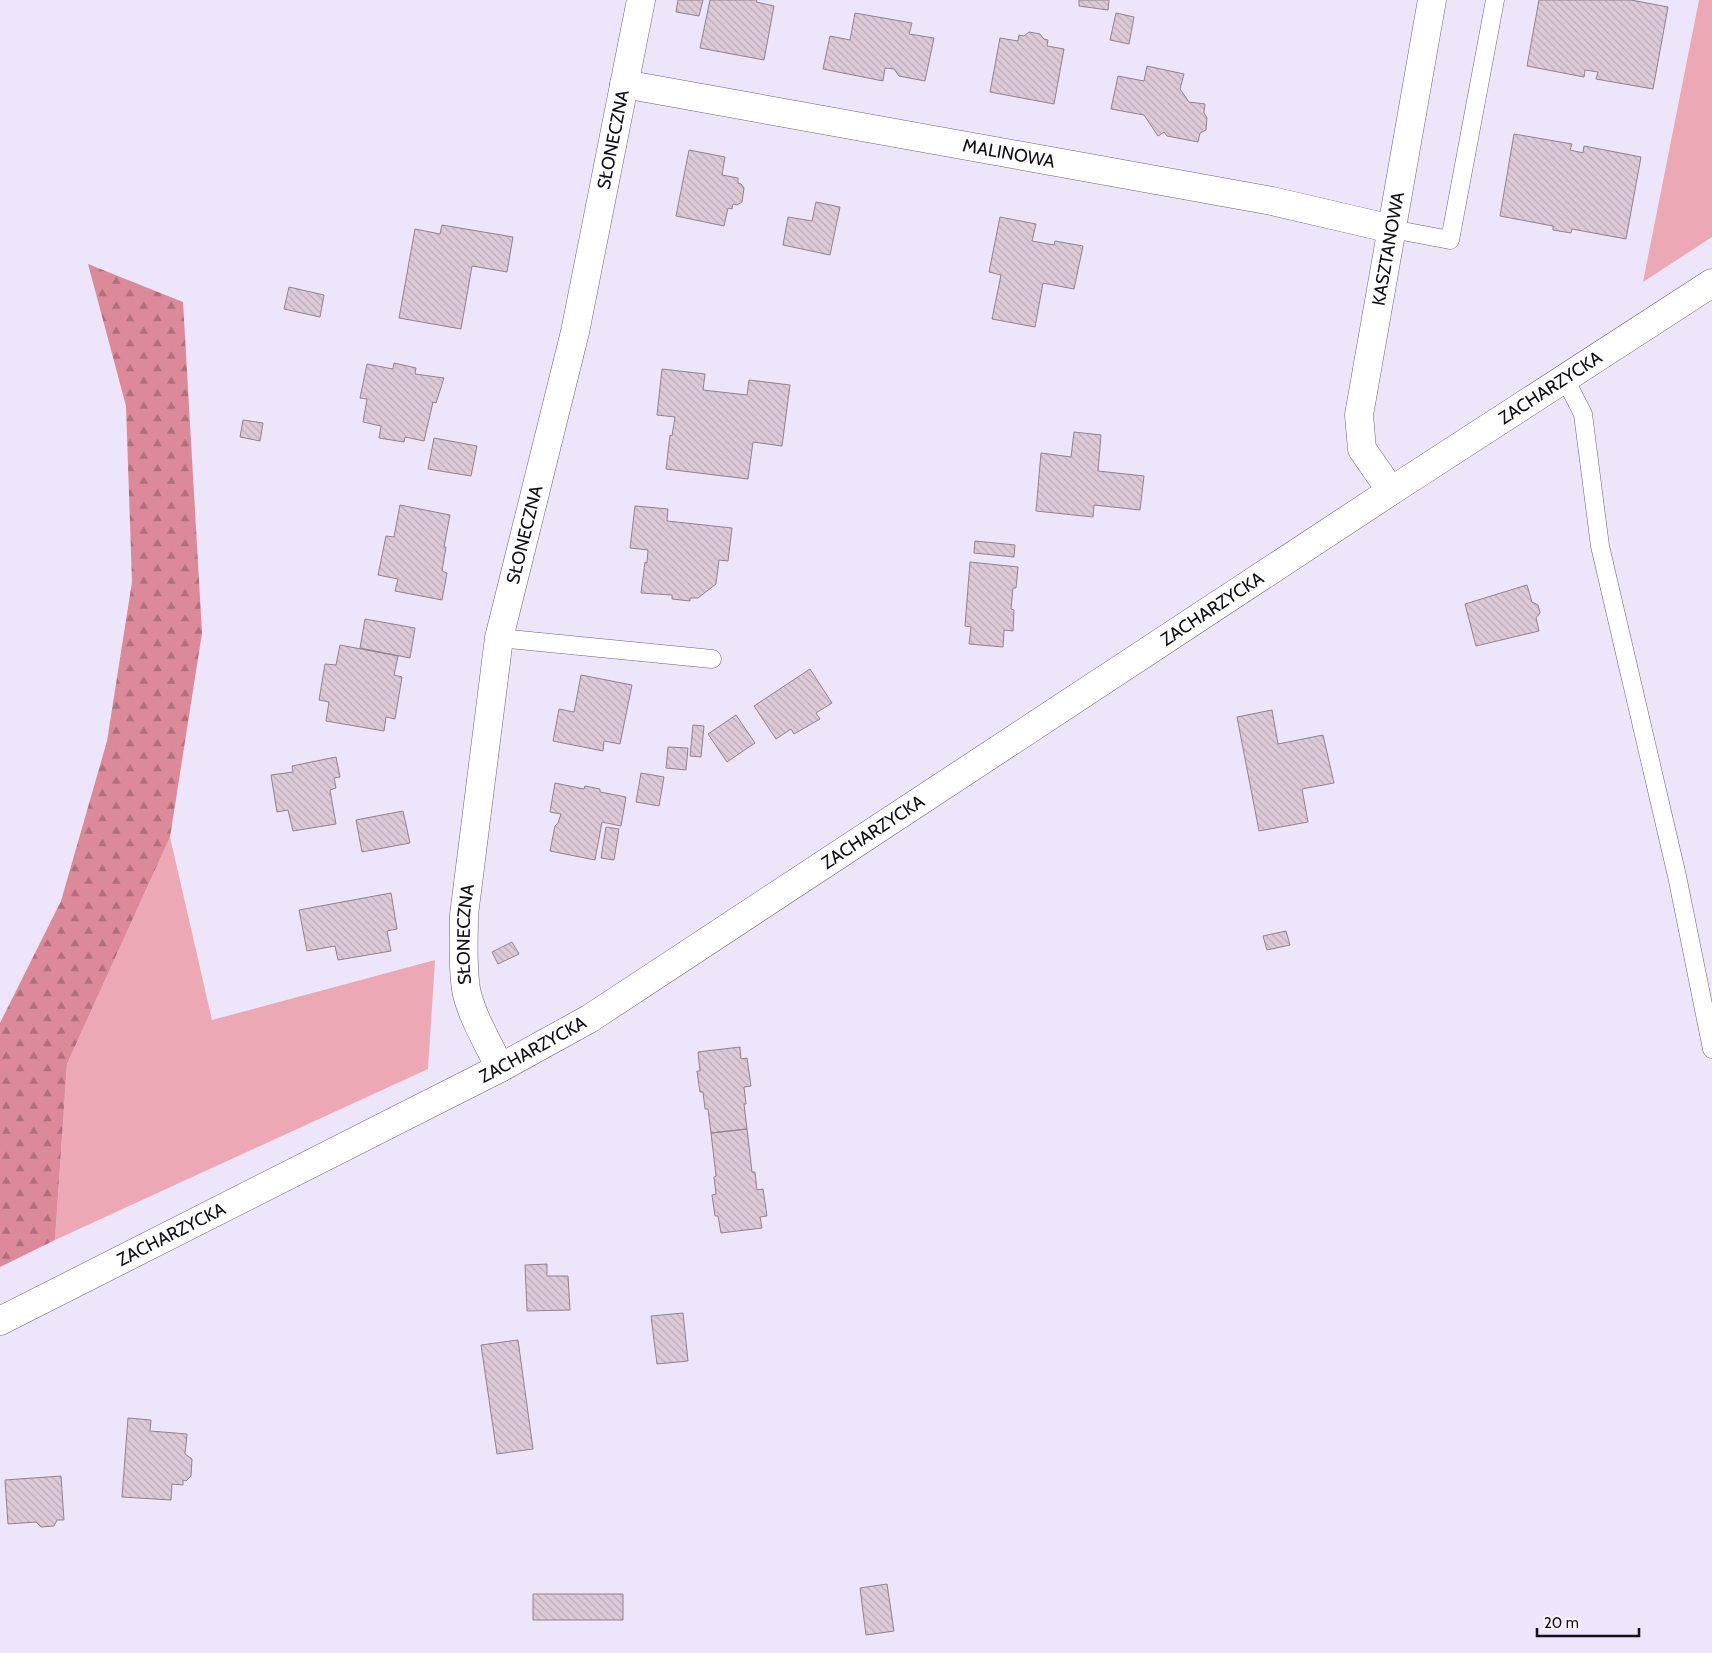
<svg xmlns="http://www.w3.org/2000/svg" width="1712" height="1653" font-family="Cabin,sans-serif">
<defs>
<pattern id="forest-firs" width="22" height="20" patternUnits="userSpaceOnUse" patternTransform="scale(1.25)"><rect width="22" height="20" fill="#dc8a9a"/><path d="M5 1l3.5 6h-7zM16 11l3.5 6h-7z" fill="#b16f7c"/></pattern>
<pattern id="building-back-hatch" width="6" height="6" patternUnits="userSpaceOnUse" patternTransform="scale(1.25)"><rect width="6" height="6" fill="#ddcad8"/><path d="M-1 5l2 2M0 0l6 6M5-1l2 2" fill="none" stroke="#bdacb8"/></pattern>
</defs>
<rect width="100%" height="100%" fill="#ede5f9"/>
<path fill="#eda8b5" d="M1699,0H1712V237L1643,282Z
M170,837L212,1020L435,960L428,1069L55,1240L67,1064Z"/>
<path fill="url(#forest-firs)" d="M88,264L183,302L202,633L170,837L67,1064L55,1240L0,1267V1023L61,901L107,741L132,582L126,406Z"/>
<path fill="url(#building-back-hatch)" stroke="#93818e" d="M678,0H703L699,16L676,12Z
M710,0H757L756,2L774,6L764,60L700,48Z
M1079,0H1109L1108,10L1079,6Z
M1539,0H1631L1668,7L1653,89L1596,79L1598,72L1585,70L1584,77L1527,66Z
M855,13L912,23L909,34L934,38L925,81L899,76L894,69L885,68L883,81L823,69L830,36L850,40Z
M1116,13L1134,17L1129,44L1110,40Z
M1029,32L1040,34L1044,39L1048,40L1047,46L1064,49L1054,104L990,92L1000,38L1018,41L1019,35L1024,36Z
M1147,66L1184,74L1180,89L1189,102L1205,104L1204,113L1207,118L1206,130L1200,133L1198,142L1167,136L1164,132L1158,136L1144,115L1111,109L1118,76L1144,81Z
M1514,134L1572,144L1570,150L1583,153L1584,146L1641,157L1626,239L1572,229L1571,233L1553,230V226L1500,216Z
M689,150L725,157L722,175L738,178V183L741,184L744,188L742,202L737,205L733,204L732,209L728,208L724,226L676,216Z
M816,202L840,207L830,255L783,245L788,217L812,221Z
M1000,217L1036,224L1032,241L1054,245L1055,241L1083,246L1074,289L1043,283L1035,327L992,319L1001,275L989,272Z
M442,225L513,237L507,272L472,266L461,329L399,318L415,229L440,234Z
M289,287L324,295L320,317L284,309Z
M394,363L416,368L415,374L444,378L436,403L433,402L424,441L405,437L404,442L379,438L381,426L363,422L367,399L360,398L367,364L393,369Z
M662,369L705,374L703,390L747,395L749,380L790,385L782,446L753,442L748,479L666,469L670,435L672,436L675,417L657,415Z
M243,420L263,423L260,441L240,437Z
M1074,432L1101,435L1098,471L1144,476L1140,510L1094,505L1093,517L1036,511L1041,453L1071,457Z
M434,438L477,446L471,476L428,469Z
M400,505L450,515L444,547H446L442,571L447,573L442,600L395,591L398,579L378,575L386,536L394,537Z
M635,506L668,509L667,521L732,528L728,561L719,560L716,584L698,598H690V601L672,599V595L641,593L645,562L647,563L648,550L630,548Z
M975,541L1015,545L1014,557L974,553Z
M970,562L1018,567L1016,588H1013L1011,609L1014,610L1013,631L1004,630L1003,647L969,644L971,627L965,626Z
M1527,585L1532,602L1538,605L1540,613L1536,618L1539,631L1476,646L1465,604Z
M365,619L415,628L410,658L360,648Z
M340,645L398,656L394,675L402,677L395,719L386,717L384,731L326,721L329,702L319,700L325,664L336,665Z
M810,669L832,703L816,713L820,719L794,734L791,729L776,739L754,706Z
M581,675L632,685L620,744L604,741L603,751L553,741L559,709L574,712Z
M1272,710L1278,744L1323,735L1334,783L1302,789L1308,822L1259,831L1237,717Z
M736,715L755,743L727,762L708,734Z
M693,725L704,726L701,757L690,756Z
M668,747L688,748L686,770L666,768Z
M336,757L340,777L334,778L336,788L330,790L336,824L293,831L288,810L277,812L271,775L293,772L292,766Z
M641,773L664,777L659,806L636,802Z
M555,783L584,789L585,786L600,789V792L626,797L621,826L602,822L595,860L550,851L555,826L558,823L561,814L550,812Z
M403,811L410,843L362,852L356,820Z
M606,827L619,829L614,860L601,858Z
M391,893L397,929L387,931L391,951L338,960L335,946L307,951L299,910Z
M1286,931L1290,945L1267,950L1263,936Z
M512,942L519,954L498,964L492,952Z
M740,1047L741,1059L747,1058L751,1086L744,1087L746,1104H744L747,1129L711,1133L708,1109H705L703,1092H700L697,1071H700L698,1052Z
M747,1129L752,1172H755L757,1190L763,1189L767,1216L760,1217L762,1228L721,1233L718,1216H715L712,1195L716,1194L714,1177L716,1176L711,1133Z
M547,1264V1276H568L570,1310L527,1311L525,1265Z
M683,1313L688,1361L657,1364L651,1316Z
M518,1340L533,1449L497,1454L481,1345Z
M128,1418L151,1420L150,1431L187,1434L185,1454L192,1459L191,1476L186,1481L183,1480V1485L172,1484L171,1500L122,1497Z
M61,1476L64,1520H57L54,1526L41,1527L36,1522L8,1524L5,1480Z
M887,1584L894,1631L866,1635L860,1588Z
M533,1594H623V1620H533Z"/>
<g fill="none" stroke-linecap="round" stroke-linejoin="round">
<defs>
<path id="service" d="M1392,229L1450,240L1495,0
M1565,379L1583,414L1600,546L1677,876L1712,1049
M499,638L712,659"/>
<g id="minor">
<path id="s1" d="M624,84L1272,201L1392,229"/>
<path id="s2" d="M1391,491L1362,449L1359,415L1432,0"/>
<path id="s3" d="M500,1068C489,1045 470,1013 466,989C462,964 464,939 464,915L499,638L575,332L641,0"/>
</g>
<g id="tertiary">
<path id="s4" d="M0,1321L500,1068L589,1019L1391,491L1712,283"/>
</g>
</defs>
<use href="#service" stroke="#6b6476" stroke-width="19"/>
<use href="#minor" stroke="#6b6476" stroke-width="29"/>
<use href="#tertiary" stroke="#6b6476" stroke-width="29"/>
<use href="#service" stroke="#fff" stroke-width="18"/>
<use href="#minor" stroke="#fff" stroke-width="28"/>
<use href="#tertiary" stroke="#fff" stroke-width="28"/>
</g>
<g text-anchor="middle" stroke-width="4" stroke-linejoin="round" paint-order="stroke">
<g font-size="18" fill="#110e15" stroke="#f8f4fd">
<text dy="6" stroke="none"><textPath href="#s3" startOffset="951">SŁONECZNA</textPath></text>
<text dy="6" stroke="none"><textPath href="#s1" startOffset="391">MALINOWA</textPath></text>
<text dy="6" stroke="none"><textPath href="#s2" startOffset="254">KASZTANOWA</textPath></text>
<text dy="6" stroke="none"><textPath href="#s4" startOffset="1812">ZACHARZYCKA</textPath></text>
<text dy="6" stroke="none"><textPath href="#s3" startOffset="546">SŁONECZNA</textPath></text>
<text dy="6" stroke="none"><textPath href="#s4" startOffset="1408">ZACHARZYCKA</textPath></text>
<text dy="6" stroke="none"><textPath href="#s4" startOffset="1002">ZACHARZYCKA</textPath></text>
<text dy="6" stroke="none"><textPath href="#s3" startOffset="141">SŁONECZNA</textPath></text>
<text dy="6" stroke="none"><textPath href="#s4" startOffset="598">ZACHARZYCKA</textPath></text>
<text dy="6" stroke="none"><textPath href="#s4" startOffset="192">ZACHARZYCKA</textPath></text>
</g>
</g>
<path d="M1537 1628v8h102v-8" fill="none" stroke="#110e15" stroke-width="2.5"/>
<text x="1544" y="1628" font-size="15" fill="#110e15" stroke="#f8f4fd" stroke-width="4" paint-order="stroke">20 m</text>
</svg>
